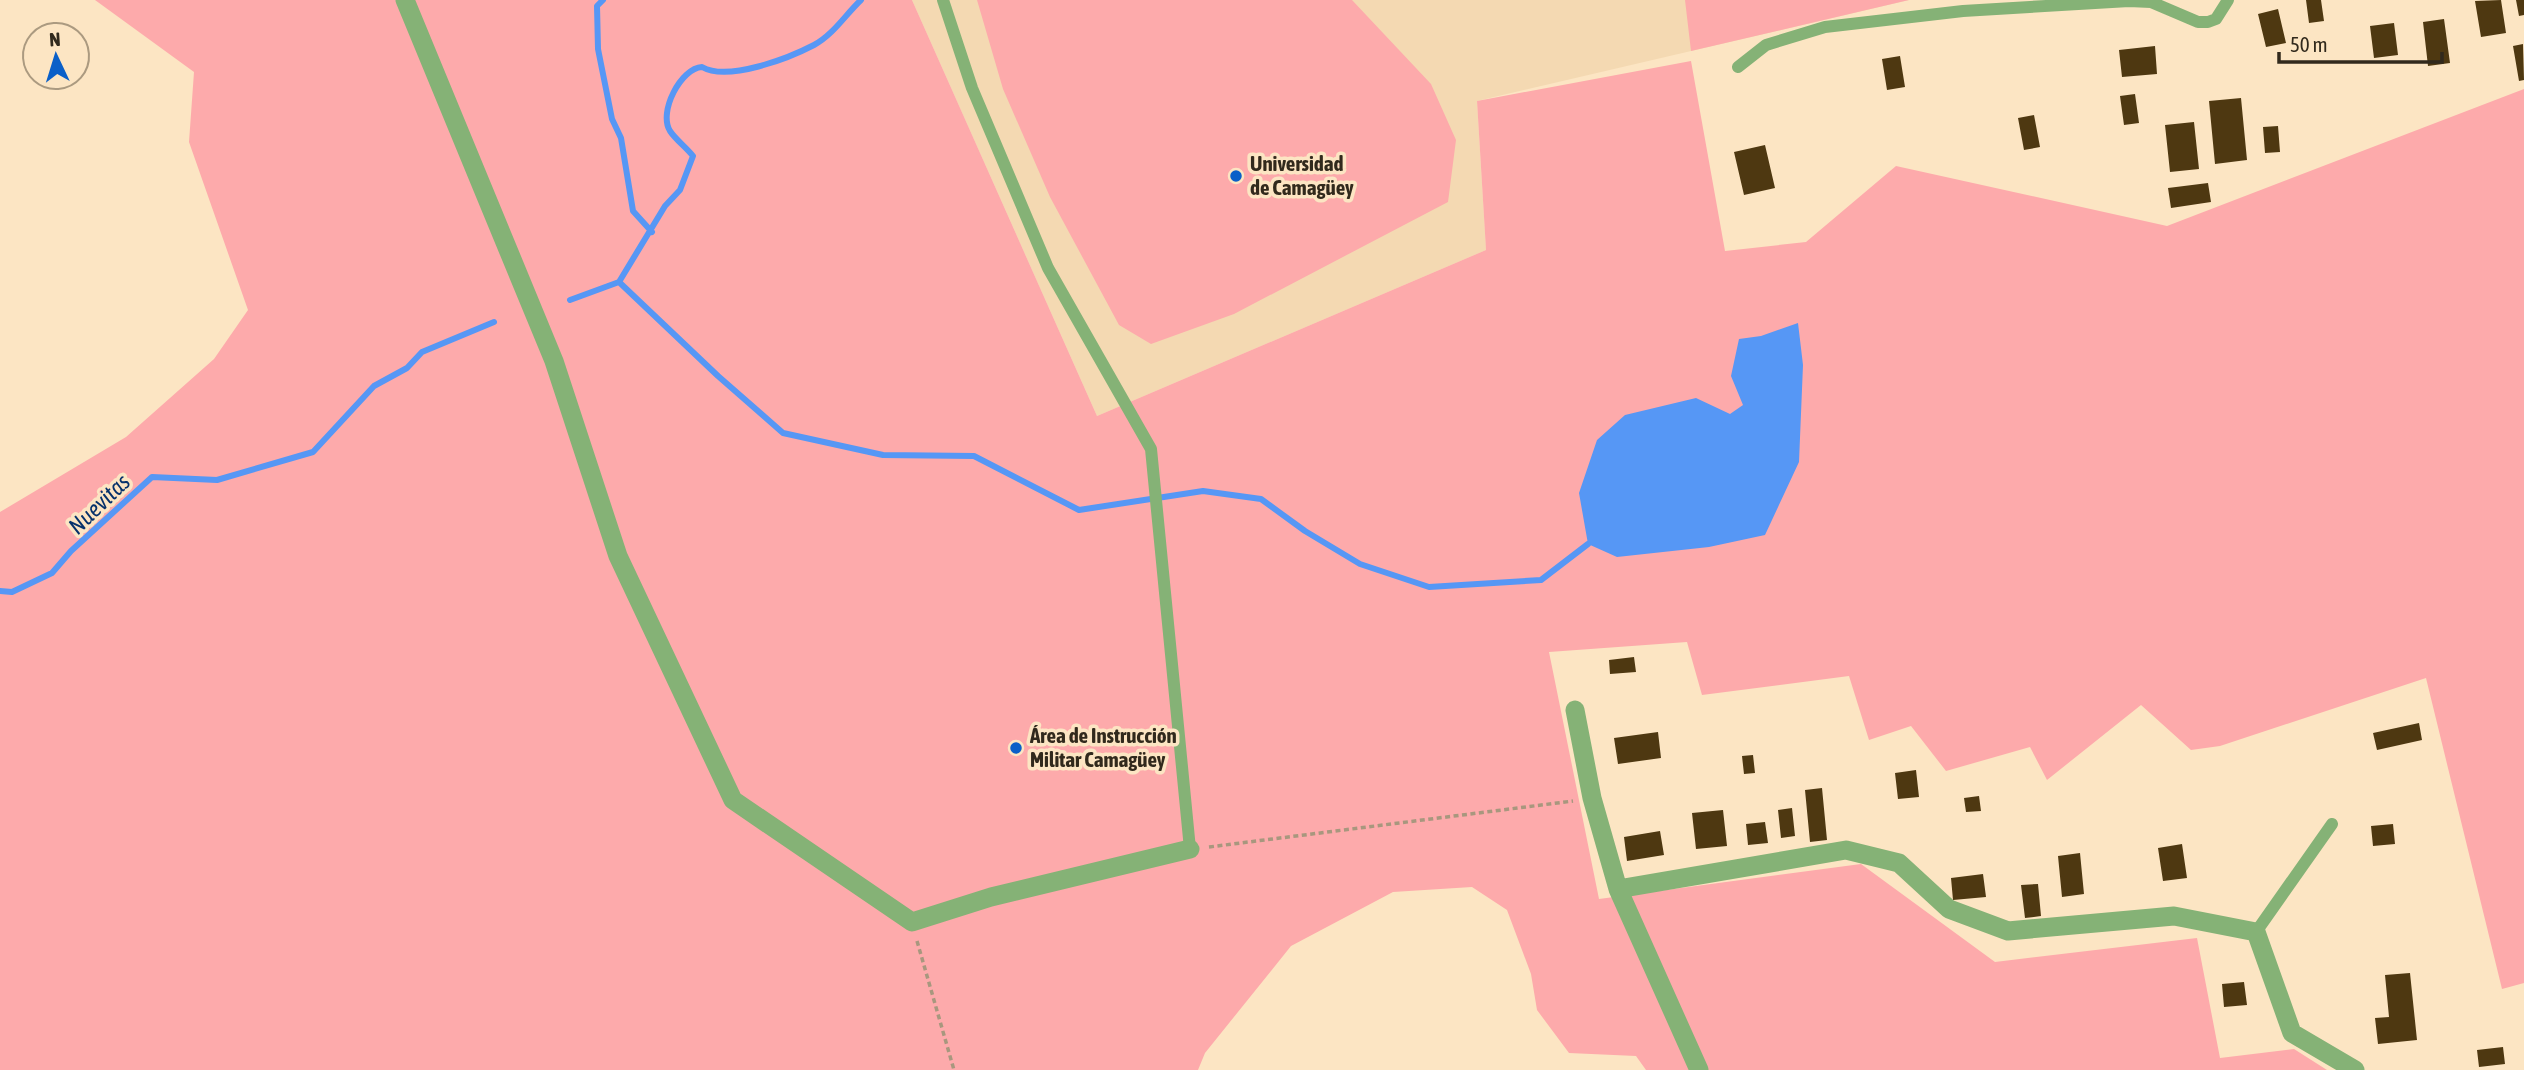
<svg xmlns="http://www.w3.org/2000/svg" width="2524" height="1070" font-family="'Asap Condensed',sans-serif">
<rect width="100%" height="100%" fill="#fce5c3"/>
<path fill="#f4d9b2" d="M912,0H1909L1477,101L1486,250L1097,416Z"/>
<path fill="#fdaaab" d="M95,0H912L1097,416L1486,250L1477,101L1691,61L1725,251L1806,242L1896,166L2167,226L2524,89V983L2502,989L2426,678L2220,746L2191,750L2141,705L2047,780L2030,747L1946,771L1911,726L1869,740L1849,676L1702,695L1687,642L1549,652L1599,899L1861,864L1995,962L2197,938L2220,1058L2294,1049L2327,1070H1646L1636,1056L1569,1053L1537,1010L1531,974L1507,910L1472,887L1393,892L1291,946L1205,1053L1198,1070H0V512L126,437L214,359L248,310L189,142L194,72Z
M977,0H1352L1431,84L1456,140L1448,202L1234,314L1151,344L1119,325L1050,197L1003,89Z
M1685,0H1909L1691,51Z"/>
<path fill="#5697f5" d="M1798,323L1803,365L1799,462L1765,535L1709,547L1617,557L1588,544L1579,493L1597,440L1625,415L1696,398L1730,414L1743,405L1731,376L1739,339L1761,336Z"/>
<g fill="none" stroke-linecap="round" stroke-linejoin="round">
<path stroke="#5697f5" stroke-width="6" d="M603,0L597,6L598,49L612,119L621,138L633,211L652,232
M619,282L718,376L783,433L883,455L974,456L1079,510L1203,491L1261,499L1305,531L1360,564L1429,587L1541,580L1588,544
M570,300L619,282L665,206L680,190L693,156C686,147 676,140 670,131C658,112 681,68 702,67C728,82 789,58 814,45C833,35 846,14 861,0
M0,591L12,592L52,573L71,551L152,477L217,480L313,452L374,386L407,368L422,352L494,322"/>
</g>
<path fill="#4e3811" d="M2306,0H2321L2324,21L2309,23Z
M2501,0L2506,33L2481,37L2475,1Z
M2516,0H2524V15L2519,16Z
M2278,9L2286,43L2266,47L2258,14Z
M2444,19L2450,63L2428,66L2423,22Z
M2394,23L2398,55L2374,58L2370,26Z
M2523,44L2524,80L2519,81L2513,46Z
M2155,46L2157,74L2122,77L2119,50Z
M1900,56L1905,87L1887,90L1882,59Z
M2135,94L2139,123L2124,125L2120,96Z
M2241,98L2247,160L2215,164L2209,101Z
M2034,115L2040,147L2024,150L2018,118Z
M2194,122L2199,169L2170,172L2165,125Z
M2278,126L2280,152L2265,153L2263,127Z
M1765,145L1775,188L1744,195L1734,152Z
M2208,183L2211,202L2171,208L2168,188Z
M1634,657L1636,672L1610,674L1609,660Z
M2419,723L2422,740L2377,750L2373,733Z
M1658,732L1661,758L1618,764L1614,738Z
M1753,755L1755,773L1744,774L1742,756Z
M1916,770L1919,797L1898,799L1895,773Z
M1822,788L1827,840L1810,842L1805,790Z
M1979,796L1981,811L1966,812L1964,798Z
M1792,808L1795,836L1781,838L1778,810Z
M1723,810L1727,846L1696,849L1692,813Z
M1765,822L1768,843L1748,845L1746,824Z
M2393,824L2395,844L2373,846L2371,826Z
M1660,831L1664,855L1627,861L1624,837Z
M2182,844L2187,878L2163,881L2158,848Z
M2080,853L2084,894L2062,897L2058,856Z
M1983,874L1986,897L1953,900L1951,878Z
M2038,884L2041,916L2025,918L2021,885Z
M2410,973L2417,1040L2378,1044L2375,1018L2389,1017L2385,975Z
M2244,982L2247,1005L2224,1007L2222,984Z
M2503,1047L2505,1064L2479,1067L2477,1050Z"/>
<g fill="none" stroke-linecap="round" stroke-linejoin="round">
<path stroke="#a8977e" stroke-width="3.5" stroke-dasharray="5 3.5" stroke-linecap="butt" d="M1209,847L1573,801
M917,941L954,1070"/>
<path stroke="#85b276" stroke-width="12" d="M943,0L972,88L1048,268L1151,449L1190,849
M1738,67L1766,45L1825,27L1963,11L2129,1L2151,2L2198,22H2208L2216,19L2228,0
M2256,932L2332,824"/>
<path stroke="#85b276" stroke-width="19" d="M405,0L554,361L618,556L733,800L912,922L991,897L1190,849
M1575,710L1592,798L1618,889L1699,1070
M1618,889L1846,850L1899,863L1949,909L2008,931L2174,916L2256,932L2292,1033L2355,1070"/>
</g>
<g fill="#0a5fc8" stroke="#fce5c3" stroke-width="2.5">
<circle cx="1236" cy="176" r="7"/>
<circle cx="1016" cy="748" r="7"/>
</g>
<g text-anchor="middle" stroke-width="7" stroke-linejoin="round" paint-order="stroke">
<g font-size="21" font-weight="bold" fill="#31291c" stroke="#fce5c3" text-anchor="start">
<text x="1250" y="171">Universidad<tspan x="1250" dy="24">de Camagüey</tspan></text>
<text x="1030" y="743">Área de Instrucción<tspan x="1030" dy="24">Militar Camagüey</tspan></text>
</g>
<g font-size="23" font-style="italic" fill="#06316b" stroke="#fce5c3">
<text transform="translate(99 504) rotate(-44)" y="8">Nuevitas</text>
</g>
</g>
<g transform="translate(56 56) rotate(356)"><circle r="33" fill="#fce5c3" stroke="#ab9a80" stroke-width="2"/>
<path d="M0-5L12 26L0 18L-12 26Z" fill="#0a5fc8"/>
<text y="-10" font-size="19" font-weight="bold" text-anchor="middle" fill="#31291c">N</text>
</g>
<path d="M2279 52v10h163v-10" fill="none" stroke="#31291c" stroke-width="3.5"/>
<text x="2290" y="52" font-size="21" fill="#31291c" stroke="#fce5c3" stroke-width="5" paint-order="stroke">50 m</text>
</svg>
